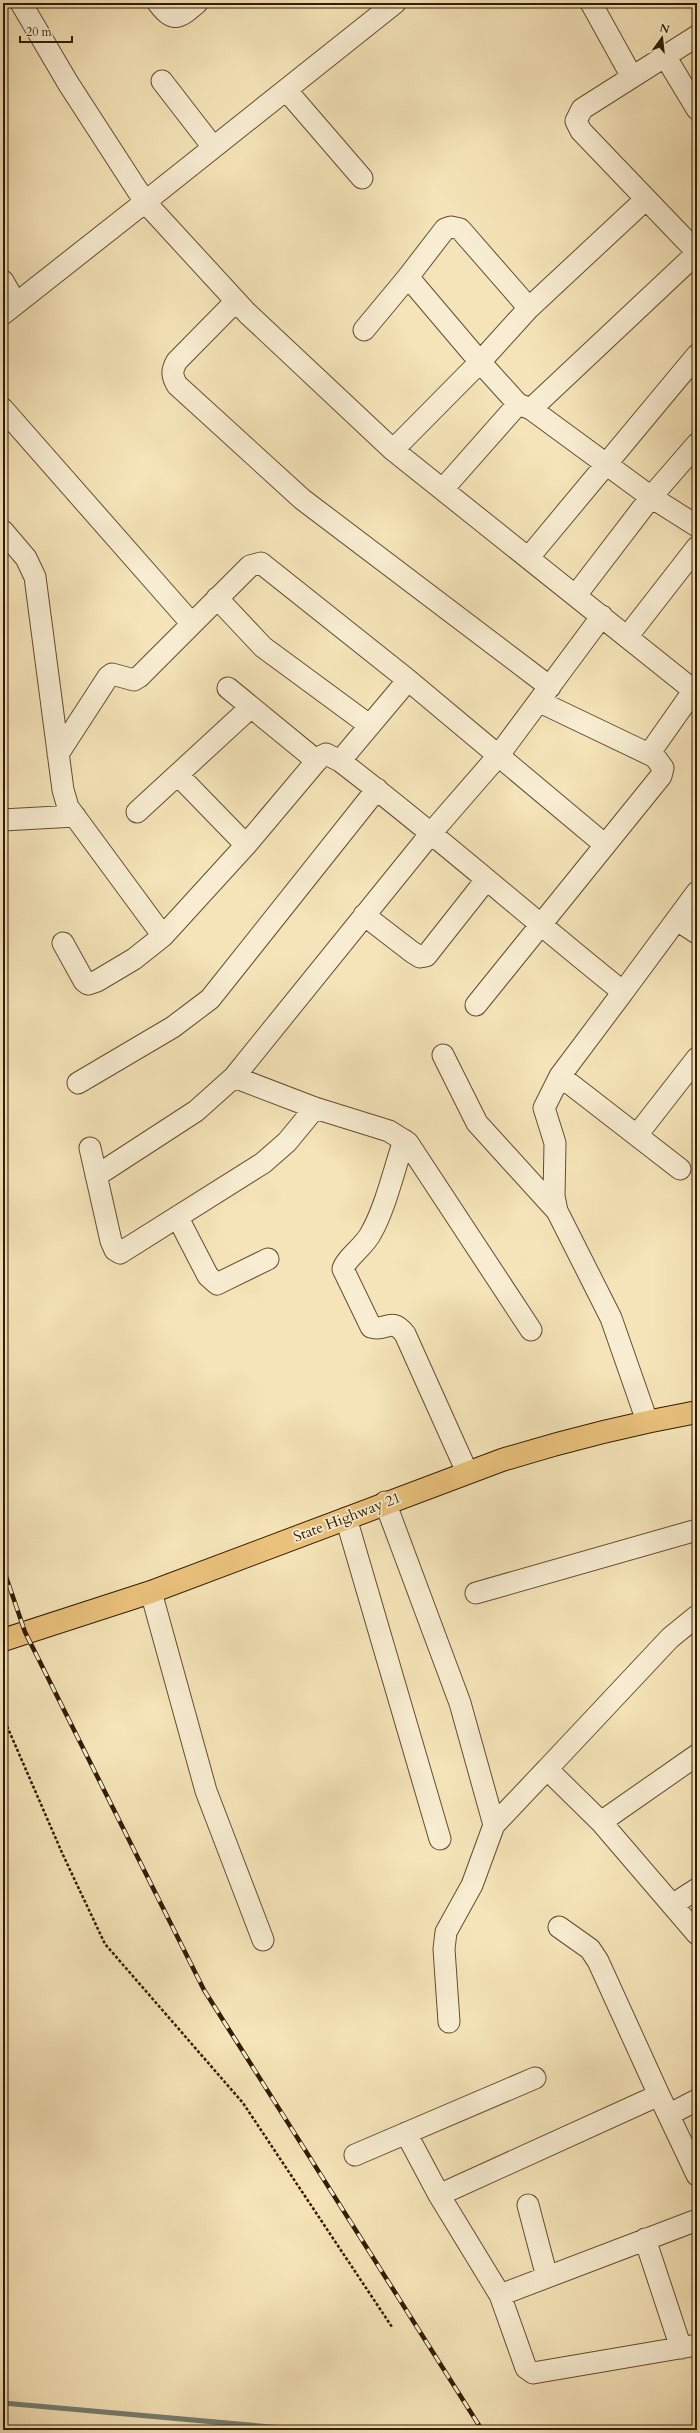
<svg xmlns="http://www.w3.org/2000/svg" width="700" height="2433" font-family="Cardo,serif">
<rect width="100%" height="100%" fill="#f5e4b9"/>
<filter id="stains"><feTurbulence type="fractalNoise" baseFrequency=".005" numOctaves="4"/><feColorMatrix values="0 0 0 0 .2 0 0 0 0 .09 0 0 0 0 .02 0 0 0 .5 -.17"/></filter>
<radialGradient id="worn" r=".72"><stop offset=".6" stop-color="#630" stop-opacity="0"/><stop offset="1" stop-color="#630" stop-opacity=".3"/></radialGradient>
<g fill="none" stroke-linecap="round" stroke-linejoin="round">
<path stroke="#767c71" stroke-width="5" d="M3,2403L305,2430"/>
<defs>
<path id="minor" d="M158,3C174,24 179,18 197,3
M395,3L145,202L247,313L393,450L697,693
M591,3L632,77
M697,36L582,109L576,121L581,131L697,252
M665,56L697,109
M162,81L213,147
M287,91L362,178
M3,281L16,304
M236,301L177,361C171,371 172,376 177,385L302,499L550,687
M3,314L145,202L68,83L21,3
M364,330L408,277
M518,404L480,362L529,308L646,199
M3,409L192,624
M531,409L651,497L697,526
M393,450L480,362L408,277L445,229L451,227L460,229L529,308
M443,489L518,404L531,409L697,253
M3,531L26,558L35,577L63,790L68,807L163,936
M529,557L697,355
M576,595L651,497L697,444
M217,598L263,647L369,725
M627,637L697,547
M228,688L317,761
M58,754L108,677L112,674L134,680L139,677L250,566L261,563L408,680L604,844
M649,754L694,690
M340,761L408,680
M178,775L246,845
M137,812L251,707
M3,820L75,816
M364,915L412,952L420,957L426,956L486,880
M677,920L697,933
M63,943L84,981L88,984L97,981L134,959L163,936L246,845L320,757L326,754L340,761C437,835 528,916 623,992L697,892
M623,992L560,1076L544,1108L555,1143L554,1196L557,1211L611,1318L647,1421
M476,1005L661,776L663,768L655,757L540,702
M443,1055L477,1123L557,1211
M560,1076L680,1169
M234,1077L315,1108L389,1131L408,1143L531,1330
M78,1083L173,1027L210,999L377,789
M637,1135L697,1058
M404,1140C395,1167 385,1209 371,1233C365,1246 346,1258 343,1269L371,1327C386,1332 391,1316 405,1334L467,1472
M90,1148L111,1241L115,1250L120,1253L263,1163L287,1142L315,1108
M96,1176L196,1111L234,1077L432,832L498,756L602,616
M178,1218L208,1276L217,1284L268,1259
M385,1502L460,1703L494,1825L547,1769L601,1822
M346,1518L440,1839
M151,1592L206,1791L263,1940
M476,1593L697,1530
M697,1755L601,1822L697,1934
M547,1769L670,1638L697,1616
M672,1905L697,1889
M559,1927L590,1949L598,1961L659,2095
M449,2022L444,1949L446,1932L472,1885L494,1825
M670,2114L697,2100
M406,2133L439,2195
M355,2155L535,2078
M697,2175L659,2095L439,2195L500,2295L697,2220
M528,2205L547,2277
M645,2239L681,2348
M500,2295L526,2368L533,2373L697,2345"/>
<path id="trunk" d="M3,1640L151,1592L502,1460C567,1440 631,1424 697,1412"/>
</defs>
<use href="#minor" stroke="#644d2f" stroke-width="23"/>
<use href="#trunk" stroke="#331b01" stroke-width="24"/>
<path stroke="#331b01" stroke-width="2.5" stroke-dasharray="3 2" stroke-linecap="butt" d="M3,1717L63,1855L105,1944L243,2103L392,2327"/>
<use href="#minor" stroke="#f8edd2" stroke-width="21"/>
<use href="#trunk" stroke="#eac27c" stroke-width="22"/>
<defs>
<path id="rail" d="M3,1568L25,1632L204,1990L482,2430"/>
</defs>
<use href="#rail" stroke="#331b01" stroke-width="4.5"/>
<use href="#rail" stroke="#f8edd2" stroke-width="3" stroke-dasharray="9" stroke-linecap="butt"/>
</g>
<g text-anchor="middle" stroke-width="3.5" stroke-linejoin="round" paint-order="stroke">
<g font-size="15" fill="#331b01" stroke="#f8edd2">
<text transform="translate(347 1517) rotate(-21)" y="5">State Highway 21</text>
</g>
</g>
<rect width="700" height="2433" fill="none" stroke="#f5e4b9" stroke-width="16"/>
<rect x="4" y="4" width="692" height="2425" fill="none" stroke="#331b01" stroke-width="2"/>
<rect x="8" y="8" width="684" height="2417" fill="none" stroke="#331b01"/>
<g transform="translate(662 38) rotate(15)" stroke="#f8edd2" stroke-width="3" paint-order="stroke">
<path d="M0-3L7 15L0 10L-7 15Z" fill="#331b01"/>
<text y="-6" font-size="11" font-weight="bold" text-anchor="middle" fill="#331b01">N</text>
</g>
<path d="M20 36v6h52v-6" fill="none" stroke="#331b01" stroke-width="2"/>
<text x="26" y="36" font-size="12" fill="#331b01" stroke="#f8edd2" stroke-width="3" paint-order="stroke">20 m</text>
<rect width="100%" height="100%" filter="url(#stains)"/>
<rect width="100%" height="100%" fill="url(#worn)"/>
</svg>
